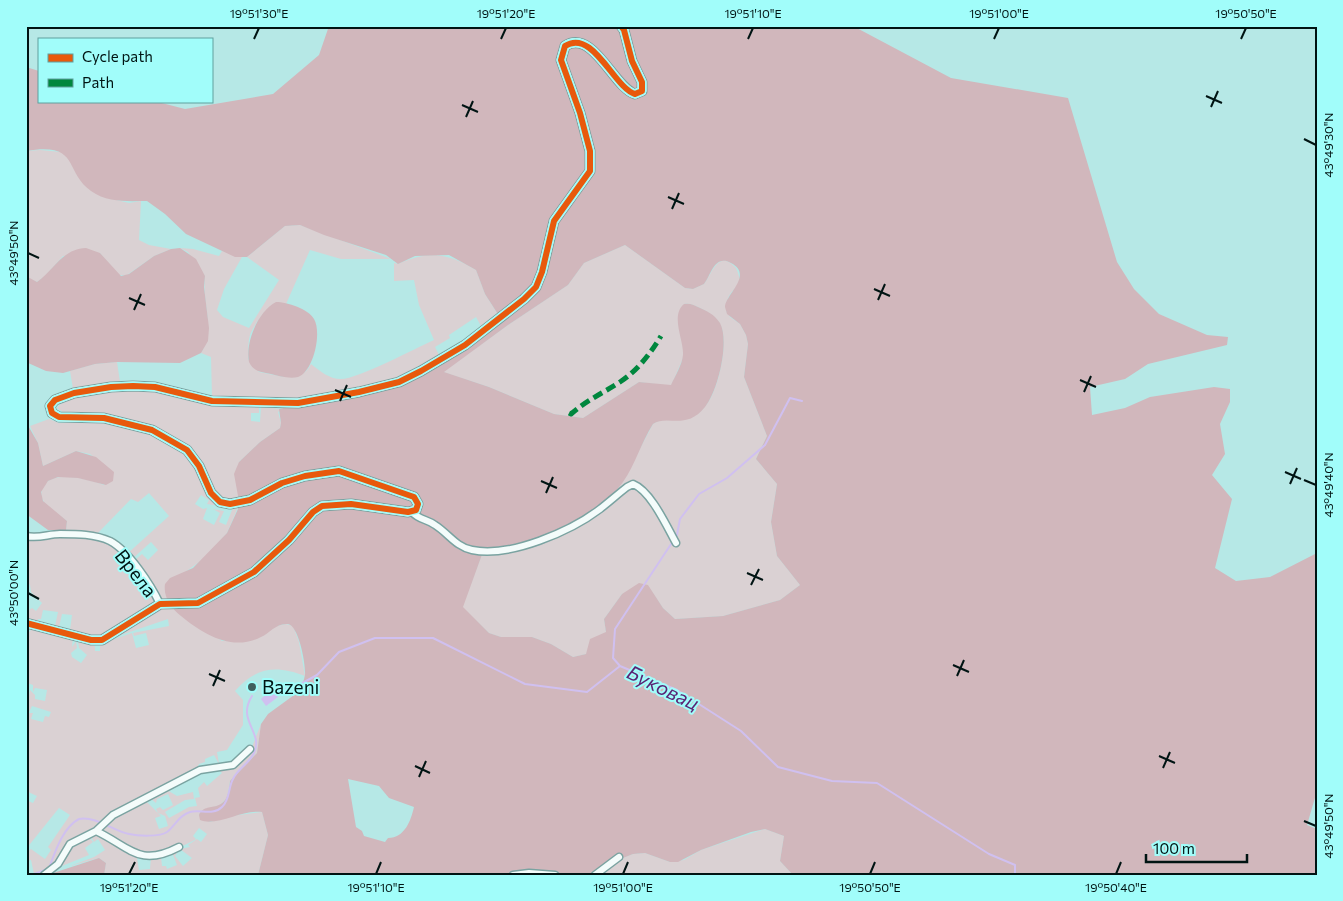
<svg xmlns="http://www.w3.org/2000/svg" width="1343" height="901" font-family="Commissioner,sans-serif">
<rect width="100%" height="100%" fill="#b6e8e6"/>
<path fill="#dad1d3" d="M40,150L61,152L66,155L108,198L129,203L141,201L139,240L149,245L171,249L154,256L127,275H118L100,253L63,256L45,276L37,282L27,278L26,151Z
M300,225L391,259H341L310,250L286,304C271,300 255,322 250,335C248,342 248,351 248,359L259,372C277,375 301,385 311,364C320,371 329,379 341,379C358,379 416,348 434,340L419,305L414,280L394,281V263L398,264C428,250 449,253 476,270L485,294L497,313L481,326L476,317L449,335L450,338L435,347L440,357L397,379L300,399L212,397L211,357L201,353C216,328 202,305 205,276L188,252L180,248L193,249L219,256L222,251L242,257L224,289L217,310L223,317L249,328L279,280L247,257L285,226Z
M625,245L685,288L693,289L704,284C712,274 718,248 736,268C745,287 733,286 728,298C726,302 726,307 726,311L730,317L740,324L746,335L748,344L744,377L767,436L756,459L777,484L771,522L777,556L800,585L780,600L723,616L675,619L663,608L648,586L622,594L604,619L606,632L586,654L573,657L551,644L532,637H501L489,633L462,607L484,549L619,488L653,424C668,412 685,432 707,404C718,390 729,343 721,326C717,317 707,311 698,307C693,305 690,303 684,304L678,322L683,345V358L671,386L639,382L583,418L554,414L489,387L443,372L508,325L568,285L584,263Z
M117,362L120,382L73,389L70,371L95,364Z
M107,390H148L212,405L259,407V413H251V421L260,422L261,407L282,409L278,412L281,423L280,428L260,442L239,462V499L230,501L222,499L213,491L188,447L105,415L64,413L57,408L65,399Z
M49,419L59,423L100,421L150,433L182,451L195,466L207,492L226,507L207,504L209,500L201,495L195,504L203,509L207,508L203,519L214,525L220,513L213,509L224,511L219,522L226,525L232,510L238,507L227,533L206,557L181,575L168,601L161,599L134,561L142,554L148,560L158,550L151,542L132,559L127,554L169,516L149,493L138,502L131,499L97,534L62,531L66,530L67,521C60,515 47,509 43,500C41,497 41,492 42,489C50,468 89,479 104,485L110,469L90,454L76,451L43,466L38,443L30,426Z
M57,536C70,536 84,536 96,538C118,542 149,581 155,601L98,638L70,630L72,615L62,614L59,627L55,626L58,612L43,610L41,619H38L37,622L26,619V612L32,608L36,611L42,603L44,605L31,592L30,585L26,581V537Z
M172,606L222,641H250L277,626L286,624L293,626L299,642L305,676C276,665 256,667 235,691L243,700V725L227,750L217,752L219,764L214,755L205,759V762L199,764L196,770L72,840L56,862L41,875L34,874L31,860L26,861V853L31,849L45,859L51,850L48,847L70,815L59,808L26,849V825L29,824L26,819V800L33,803L37,796L26,791V713H33L31,719L43,722L45,716L49,717L51,712L32,706L29,712H26L30,690L35,695V699L45,701L47,690L35,688L33,692V685L27,683L26,632H29L33,628L73,638L72,647L76,641L77,648L71,653L72,657L81,663L87,655L79,648L78,641L95,646V651H100V644L132,633L136,648L149,645L146,633L134,636L133,633L169,626L168,619L118,636L161,607Z
M261,724L257,753L230,781L227,798L220,805L201,811L199,815L210,822L231,816L262,812L268,835L258,875H104L106,863L99,858L70,866L94,857L105,850L98,839L94,842L90,835L97,833L140,858H137L139,870L150,869L151,857H161L162,866H166L167,869L177,865L172,852L177,853L175,856L183,866L192,858L180,849L190,847L188,845L197,839L201,842L207,834L199,828L193,836L196,839C185,846 154,859 141,855C129,852 115,835 100,831L111,817L146,801L161,816L155,818L159,829L168,826L165,816L158,813L156,809L160,807L163,810L173,805L168,794L157,799L156,803L150,798L167,790L177,796L193,792L194,799L185,800L165,812L169,818L189,807L197,806L195,798L200,797L198,788L204,782L207,786L222,773L217,768L230,767L250,752Z
M765,829L784,836L780,861L793,875H599L618,860L633,854L645,853L670,862L684,860L701,850Z
M88,836L93,842L85,848L89,855L57,868L72,844Z"/>
<path fill="#d1b7bc" fill-rule="evenodd" d="M329,26H853L951,78L1068,98L1117,262L1134,289L1159,314L1207,335L1228,337L1227,345L1148,364L1125,379L1090,387L1092,415L1125,408L1150,397L1214,387L1230,389V402L1220,424L1225,454L1212,475L1232,499L1215,568L1236,581L1270,577L1317,553V791L1307,825L1317,829V875H793L780,861L784,836L765,829L751,832L701,850L678,862H670L645,853L633,854L618,860L599,875H258L268,835L262,812C242,809 217,827 200,820L199,815C206,799 228,818 230,781L257,753L261,724L268,714L301,690C302,685 304,680 305,675C306,665 299,626 288,624C276,623 270,633 261,637C232,652 203,634 181,616C171,608 163,597 165,584L170,578L193,568L227,533L238,509V496L234,474L236,469L239,462L260,442L280,428L281,423L279,409C322,399 367,394 409,380C444,369 473,342 501,319L485,294L476,270L449,255L415,256L398,264L386,255L324,235L300,225L285,226L247,257H235L186,234L165,214L147,201C128,201 108,203 91,191C63,171 81,142 26,151V67L39,71V101H154L185,109L273,94L319,55ZM625,245L685,288L693,289L704,284C711,276 714,254 731,263C754,275 725,295 725,307L727,314L740,324L746,335L748,344L744,377L767,436L756,459L777,484L771,522L777,556L800,585L780,600L723,616L675,619L663,608L648,585L639,583L622,594L604,619L606,632L590,639L586,654L573,657L551,644L532,637H501L489,633L463,607L484,549C533,546 594,524 623,482C635,465 641,443 653,424C667,414 686,431 705,407C718,391 730,341 720,323C714,314 707,311 698,307C693,305 691,303 684,304C670,316 684,340 683,355C682,365 675,376 671,385L639,382L583,418L554,414L489,387L444,372L508,325L568,285L584,263ZM348,779L379,786L389,798L414,807C411,820 405,838 388,838L385,842L364,836L362,831L356,827Z
M86,248L100,253L121,276L129,274L154,256L171,249L180,248L196,259L205,276L204,287L209,328L208,341L201,353L180,363L117,362L95,364L63,373L46,371L26,362V276L37,282C54,270 62,249 86,248Z
M276,302C287,302 309,309 314,319C322,332 314,371 298,377C289,379 279,376 271,374C261,372 254,372 249,362C245,343 258,311 276,302Z
M26,422L38,443L43,466L76,451L96,457L114,472L113,481L106,485L78,478L58,477L48,481L41,492L43,501L67,521L66,530H48L26,514Z
M99,858L106,863L104,875H47Z"/>
<path fill="#d0c0f0" d="M271,690L278,697L266,706L261,699Z"/>
<g fill="none" stroke-linecap="round" stroke-linejoin="round">
<path stroke="#d0c0f0" stroke-width="2" d="M802,401L790,398L765,445L727,478L699,494L680,519L677,535L615,629L613,658L620,666L677,690L741,731L778,767L832,781L877,783L989,854L1015,865V875
M265,684L269,683L282,690L297,686L317,675L339,652L375,638H433L525,684L587,692L620,666
M49,868C55,852 63,827 79,819C97,816 113,831 129,834C138,836 160,837 167,832C175,826 179,815 190,812C200,809 213,816 222,807C230,800 228,788 233,779C238,768 249,764 254,753C264,732 236,721 252,696
M34,874L45,870"/>
<defs>
<path id="street" d="M412,512C419,520 427,519 435,525C448,533 456,547 472,550C510,558 571,531 600,509C609,502 618,494 627,487L633,484C651,491 667,527 676,543
M26,536C39,539 48,534 60,534C77,534 95,534 110,541C129,551 151,585 160,604
M96,831C130,847 139,868 179,847
M44,875L58,864L70,844L96,831L113,815L200,770L233,765L250,749
M513,875L529,873L555,875
M595,875L619,857"/>
<path id="secondary" d="M26,623L91,640H102L160,604L198,603L254,572L289,540L313,512L322,506L351,504L408,512L416,510L418,504L414,497L339,471L305,476L282,483L250,500L230,504L220,502L211,493L199,466L187,450L152,430L104,418L59,417L52,413L50,406L55,400L74,393L111,387L133,386L155,387L212,401L298,403L359,392L399,382L421,371L465,345L524,299L536,287L542,272L554,221L590,171V151L580,113L561,60L565,46C593,28 614,88 635,94L642,91V82L632,61L624,30L621,26"/>
</defs>
<use href="#street" stroke="#7aa3a1" stroke-width="9"/>
<use href="#secondary" stroke="#7aa3a1" stroke-width="11"/>
<use href="#street" stroke="#f4fcfb" stroke-width="6"/>
<use href="#secondary" stroke="#f4fcfb" stroke-width="9"/>
<path stroke="#00873e" stroke-width="5" stroke-dasharray="10 5" stroke-linecap="butt" d="M569,413L571,414C587,400 603,393 620,382C638,370 650,354 661,336"/>
<defs>
<path id="cycleway" d="M26,623L91,640H102L160,604L198,603L254,572L289,540L313,512L322,506L351,504L408,512L416,510L418,504L414,497L339,471L305,476L282,483L250,500L230,504L220,502L211,493L199,466L187,450L152,430L104,418L59,417L52,413L50,406L55,400L74,393L111,387L133,386L155,387L212,401L298,403L359,392L399,382L421,371L465,345L524,299L536,287L542,272L554,221L590,171V151L580,113L561,60L565,46C593,28 614,88 635,94L642,91V82L632,61L624,30L621,26"/>
</defs>
<use href="#cycleway" stroke="#a1fdfa" stroke-width="9"/>
<use href="#cycleway" stroke="#e8590c" stroke-width="6"/>
</g>
<path fill="none" stroke="#001413" stroke-width="2" d="M254,39L259,28M501,39L506,28M748,39L753,28M994,39L999,28M1241,39L1246,28M1206,96L1222,103M462,105L478,112M1211,107L1218,91M466,117L473,101M1304,139L1316,145M668,197L684,204M672,209L679,193M28,253L39,258M874,289L890,296M129,298L145,305M878,300L885,284M134,310L141,294M1080,380L1096,387M335,390L351,397M1084,392L1091,376M340,401L347,385M1285,472L1301,479M1304,480L1316,485M541,481L557,488M1290,484L1297,468M546,493L553,477M747,573L763,580M751,585L759,569M28,593L39,599M953,665L969,672M209,674L225,681M957,676L964,660M213,686L220,670M1159,756L1175,763M415,766L430,773M1163,768L1170,752M419,777L426,761M1304,821L1316,826M129,874L135,862M376,874L381,862M623,874L628,862M870,874L875,862M1116,874L1121,862"/>
<circle fill="#405e5d" stroke="#a1fdfa" stroke-width="2" cx="252" cy="687" r="5"/>
<g text-anchor="middle" stroke-width="4" stroke-linejoin="round" paint-order="stroke">
<g font-size="19" fill="#001413" stroke="#a1fdfa">
<text transform="translate(136 573) rotate(52)" y="7">Врела</text>
</g>
<g font-size="19" fill="#001413" stroke="#a1fdfa" text-anchor="start">
<text x="262" y="694">Bazeni</text>
</g>
<g font-size="20" font-style="italic" fill="#5a2474" stroke="#a1fdfa">
<text transform="translate(663 688) rotate(26)" y="7">Буковац</text>
</g>
</g>
<rect width="1343" height="901" fill="none" stroke="#a1fdfa" stroke-width="55"/>
<rect x="38" y="38" width="175" height="65" fill="#a1fdfa" stroke="#61a09e"/>
<rect x="48" y="54" width="25" height="8" fill="#e8590c" stroke="#61a09e"/>
<text x="82" y="62" font-size="15" fill="#001413">Cycle path</text>
<rect x="48" y="79" width="25" height="8" fill="#00873e" stroke="#61a09e"/>
<text x="82" y="88" font-size="15" fill="#001413">Path</text>
<path d="M1146 854v8h101v-8" fill="none" stroke="#001413" stroke-width="2.5"/>
<text x="1153" y="854" font-size="15" fill="#001413" stroke="#a1fdfa" stroke-width="4" paint-order="stroke">100 m</text>
<rect x="28" y="28" width="1288" height="846" fill="none" stroke="#001413" stroke-width="2"/>
<g font-size="12" text-anchor="middle" fill="#001413">
<text x="259" y="18">19°51'30"E</text>
<text x="506" y="18">19°51'20"E</text>
<text x="753" y="18">19°51'10"E</text>
<text x="999" y="18">19°51'00"E</text>
<text x="1246" y="18">19°50'50"E</text>
<text transform="translate(1329 145) rotate(-90)" y="4">43°49'30"N</text>
<text transform="translate(14 253) rotate(-90)" y="4">43°49'50"N</text>
<text transform="translate(1329 485) rotate(-90)" y="4">43°49'40"N</text>
<text transform="translate(14 593) rotate(-90)" y="4">43°50'00"N</text>
<text transform="translate(1329 826) rotate(-90)" y="4">43°49'50"N</text>
<text x="129" y="892">19°51'20"E</text>
<text x="376" y="892">19°51'10"E</text>
<text x="623" y="892">19°51'00"E</text>
<text x="870" y="892">19°50'50"E</text>
<text x="1116" y="892">19°50'40"E</text>
</g>
</svg>
